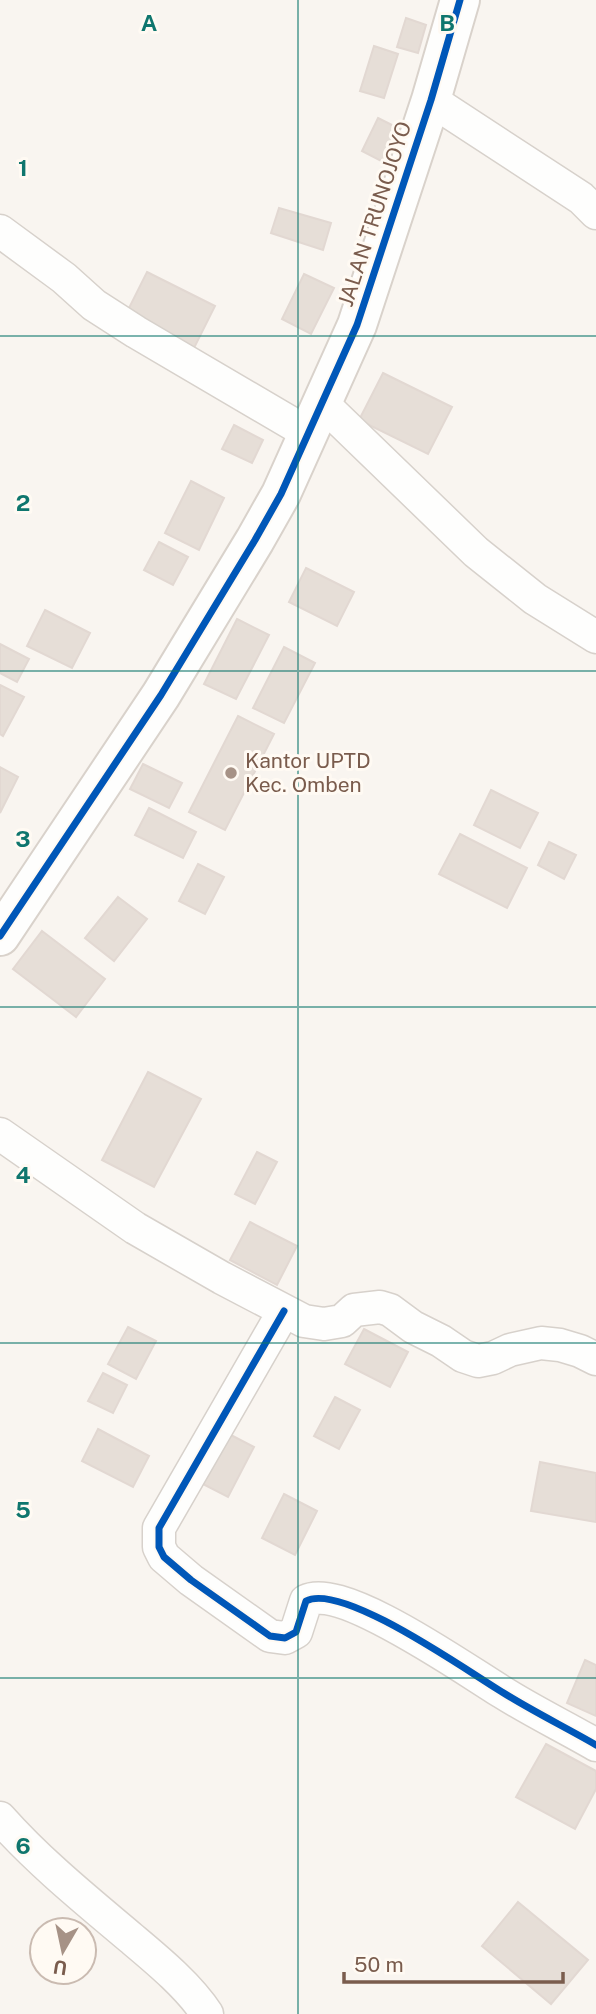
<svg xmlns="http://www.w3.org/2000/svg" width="596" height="2014" font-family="'Public Sans',sans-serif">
<rect width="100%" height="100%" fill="#f9f5f0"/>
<path fill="#e6ded7" stroke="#e2d8d2" stroke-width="2" d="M406,18L426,25L418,53L397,47Z
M374,46L398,54L384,98L360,91Z
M378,118L402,130L385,163L362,151Z
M279,208L331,223L323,250L271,233Z
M147,272L215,306L194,348L126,314Z
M304,274L334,288L311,334L282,319Z
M383,373L452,407L428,454L359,420Z
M234,425L263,440L252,463L222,449Z
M191,481L224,498L199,550L165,533Z
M159,542L188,557L173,585L144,570Z
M306,568L354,592L337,626L289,602Z
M45,610L90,633L72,668L27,646Z
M237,619L269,635L236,699L204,684Z
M0,644L29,659L17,682L0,673Z
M284,647L315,663L284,723L253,708Z
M0,685L24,697L3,736L0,734Z
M238,716L274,734L225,830L189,812Z
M143,764L182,783L169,808L130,789Z
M0,767L18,777L0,813Z
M491,790L538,813L520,848L474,825Z
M149,808L196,832L183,858L135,835Z
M460,834L527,868L507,908L439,874Z
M549,842L576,855L564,879L538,865Z
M198,864L224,877L205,914L179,901Z
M118,897L147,919L114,961L85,938Z
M42,931L105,979L76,1017L13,969Z
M148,1072L201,1099L154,1187L102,1160Z
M257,1152L277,1162L255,1204L235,1194Z
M250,1222L297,1246L277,1285L230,1260Z
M128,1327L156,1341L136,1379L108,1364Z
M364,1329L408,1352L390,1387L345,1364Z
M103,1373L127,1385L113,1413L88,1401Z
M335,1397L360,1410L339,1449L314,1436Z
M98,1429L149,1456L133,1487L82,1461Z
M227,1433L254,1447L228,1497L201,1483Z
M540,1462L596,1473V1522L531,1511Z
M284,1494L317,1511L295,1555L262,1538Z
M585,1660L596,1665V1716L567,1703Z
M546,1744L596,1771V1789L575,1829L516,1797Z
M518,1902L588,1960L551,2004L482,1946Z"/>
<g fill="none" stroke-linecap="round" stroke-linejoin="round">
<defs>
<path id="street" d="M431,100L581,198L596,213
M0,231L64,278L94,305L136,332L308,433
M323,404L476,552L535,599L596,637
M0,1134L135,1228L222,1278L304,1321L324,1324L342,1321L354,1310L380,1307L390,1310L413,1327L441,1341L463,1356L478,1361L493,1358L510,1350L541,1343L560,1345L580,1351L596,1359
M284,1311L159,1528V1547L164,1557L191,1580L270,1636L285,1638L296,1632L306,1601C342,1582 467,1671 502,1692C532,1711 565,1727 596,1745
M0,1818C39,1862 86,1900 131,1938C156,1959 189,1986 207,2014"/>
<path id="secondary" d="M0,936L161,695L255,540L281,494L357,325L431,100L460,0"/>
</defs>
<use href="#street" stroke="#d7d1cb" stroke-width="35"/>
<use href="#secondary" stroke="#d9d2cb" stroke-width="42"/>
<use href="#street" stroke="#fefefd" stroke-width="32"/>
<use href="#secondary" stroke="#fefefd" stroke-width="38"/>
<defs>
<path id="cycleway" d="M0,936L161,695L255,540L281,494L357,325L431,100L460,0
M284,1311L159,1528V1547L164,1557L191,1580L270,1636L285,1638L296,1632L306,1601C342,1582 467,1671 502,1692C532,1711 565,1727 596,1745"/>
</defs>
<use href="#cycleway" stroke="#fffaf3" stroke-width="11"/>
<use href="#cycleway" stroke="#0057b8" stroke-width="7"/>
</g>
<path fill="none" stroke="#0f766e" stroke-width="2" stroke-opacity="0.55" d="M298,0V2014M0,336H596M0,671H596M0,1007H596M0,1343H596M0,1678H596"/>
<circle fill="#a69286" stroke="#fffaf3" stroke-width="2.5" cx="231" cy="773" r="7"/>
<g text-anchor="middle" stroke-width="6" stroke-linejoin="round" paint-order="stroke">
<g font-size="21" fill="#7a5c4d" stroke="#fffaf3">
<text transform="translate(375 214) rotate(-72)" y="7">JALAN TRUNOJOYO</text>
</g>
<g font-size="21" fill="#7a5c4d" stroke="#fffaf3" text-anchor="start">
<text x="245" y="768">Kantor UPTD<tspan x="245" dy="24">Kec. Omben</tspan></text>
</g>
</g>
<g font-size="23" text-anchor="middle" font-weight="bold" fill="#0f766e" stroke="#fffaf3" stroke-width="6" stroke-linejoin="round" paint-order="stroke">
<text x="149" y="31">A</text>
<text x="447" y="31">B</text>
<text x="23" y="176">1</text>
<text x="23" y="511">2</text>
<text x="23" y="847">3</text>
<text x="23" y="1183">4</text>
<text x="23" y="1518">5</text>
<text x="23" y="1854">6</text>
</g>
<g transform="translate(63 1951) rotate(189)"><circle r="33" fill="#fffaf3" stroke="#cabbb1" stroke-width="2"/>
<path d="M0-5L12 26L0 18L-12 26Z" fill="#a69286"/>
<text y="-10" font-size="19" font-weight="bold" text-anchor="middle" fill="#7a5c4d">U</text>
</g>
<path d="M344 1972v10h219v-10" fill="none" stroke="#7a5c4d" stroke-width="3.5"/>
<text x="354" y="1972" font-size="21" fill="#7a5c4d" stroke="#fffaf3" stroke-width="5" paint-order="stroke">50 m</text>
</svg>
